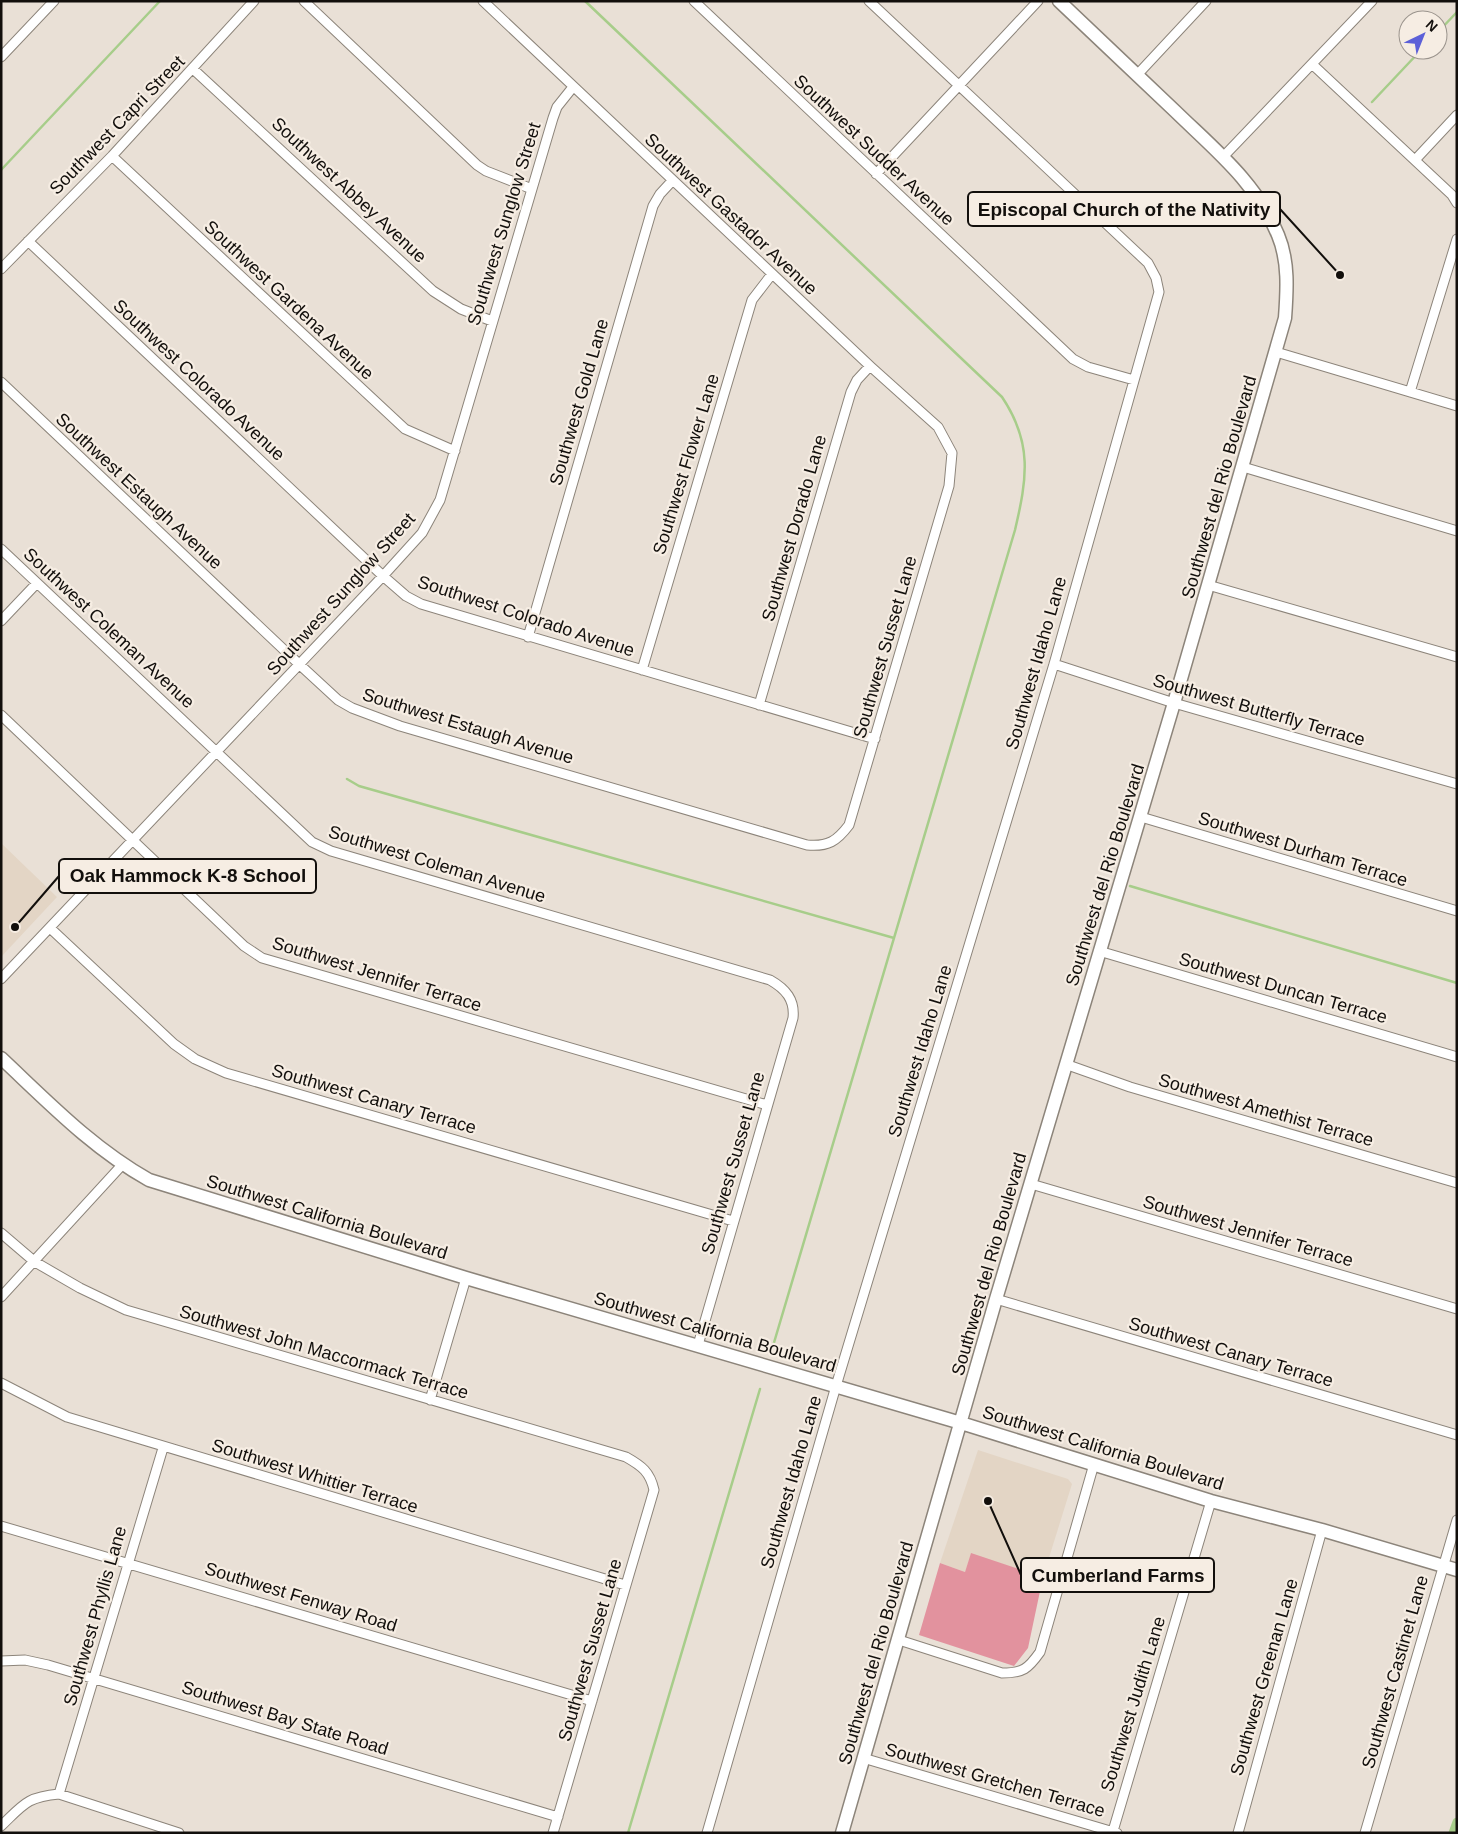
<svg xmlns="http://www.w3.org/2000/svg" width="1458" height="1834" font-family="Arial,sans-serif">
<rect width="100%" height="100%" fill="#e9e0d6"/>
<path fill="#e3d5c5" d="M1,843L57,897L1,957Z
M978,1450L1068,1479L1072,1484L1043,1577L971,1554L965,1572L940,1563Z"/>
<path fill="#e2929e" d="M971,1553L1043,1577L1028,1648L1014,1666L919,1635L940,1563L965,1572Z"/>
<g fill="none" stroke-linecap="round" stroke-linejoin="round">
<path stroke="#a7cd8a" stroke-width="2.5" d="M585,1L1002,397C1033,443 1027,479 1015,530L773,1346
M1438,32L1457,12
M1372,102L1421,50
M1,170L160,1
M347,779L359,786L894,938
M1130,886L1457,983
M628,1833L760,1389"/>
<path stroke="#a7cd8a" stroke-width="9" d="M1453,1833L1457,1822"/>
<defs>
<path id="street" d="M304,1L477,165L486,171L532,189
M694,1L1073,359L1088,367L1134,380
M1,57L54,1
M1313,65L1452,195L1457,203
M193,69L433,291L461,309L492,321
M1137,75L1206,1
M112,156L405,429L455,451
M1223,157L1372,1
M1415,160L1457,115
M876,174L1038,1
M28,241L383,576L406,596L421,604L875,739
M1,269L112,156L254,1
M1276,352L1457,406
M1,382L300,665L338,700L352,708L400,726L807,845C828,847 837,841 849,825L949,486L952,453L938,427L870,366L483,1
M1410,392L1457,239
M1243,467L1457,531
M1,549L312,842L331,851L770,980C786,989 795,1000 793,1018L698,1345
M1208,585L1457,657
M1,621L37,583
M528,637L653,206L660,194L672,181
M1054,664L1174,703L1457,784
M642,670L752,300L772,274
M759,705L851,392L857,380L870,366
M1,715L244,946L262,958L767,1105
M1141,817L1457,911
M50,928L174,1044L195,1059L226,1073L733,1221
M1099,951L1457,1057
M1,979L383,576L422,533L440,500L553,118L557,107L573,87
M1068,1065L1130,1087L1457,1183
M1031,1184L1457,1309
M1,1233L35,1262L80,1288L126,1310L626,1457C642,1466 650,1472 654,1490L553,1833
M1,1297L122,1165
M996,1299L1457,1435
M1,1383L67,1417L625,1585
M430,1400L466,1278
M1,1526L592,1701
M899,1640L1002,1673C1023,1673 1028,1669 1040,1652L1094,1464
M1,1661L25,1660L48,1665L558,1817
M863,1758L1117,1833
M59,1794L163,1448
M1,1826C24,1804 27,1797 59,1794L179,1833
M1113,1831L1211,1501
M707,1833L836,1386L1054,664L1159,292L1156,278L1148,263L869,1
M1238,1833L1322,1530
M1365,1833L1457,1520"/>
<path id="secondary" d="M1,1058C48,1102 92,1148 149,1180L466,1278L961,1423L1211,1501L1322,1530L1457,1570
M842,1833L996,1299L1174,703L1285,318C1287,291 1289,261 1278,235C1257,183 1214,149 1175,111C1136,74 1098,38 1059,1"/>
</defs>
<use href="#street" stroke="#8c847a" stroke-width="11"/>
<use href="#secondary" stroke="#8c847a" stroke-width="15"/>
<use href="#street" stroke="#fff" stroke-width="9"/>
<use href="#secondary" stroke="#fff" stroke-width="12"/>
</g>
<g text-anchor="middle" stroke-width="4.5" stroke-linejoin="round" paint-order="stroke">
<g font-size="18" fill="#120f0c" stroke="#f6ede3">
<text transform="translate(117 125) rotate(-46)" y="6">Southwest Capri Street</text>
<text transform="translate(874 150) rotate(43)" y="6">Southwest Sudder Avenue</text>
<text transform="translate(349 190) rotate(43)" y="6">Southwest Abbey Avenue</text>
<text transform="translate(731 214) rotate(43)" y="6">Southwest Gastador Avenue</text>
<text transform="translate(504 224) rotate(-73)" y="6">Southwest Sunglow Street</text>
<text transform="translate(289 300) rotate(43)" y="6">Southwest Gardena Avenue</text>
<text transform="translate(199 380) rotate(43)" y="6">Southwest Colorado Avenue</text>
<text transform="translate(579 402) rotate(-74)" y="6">Southwest Gold Lane</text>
<text transform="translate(686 464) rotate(-73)" y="6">Southwest Flower Lane</text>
<text transform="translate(1219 487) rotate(-74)" y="6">Southwest del Rio Boulevard</text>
<text transform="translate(139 491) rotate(43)" y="6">Southwest Estaugh Avenue</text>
<text transform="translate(794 528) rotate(-74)" y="6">Southwest Dorado Lane</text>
<text transform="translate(341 594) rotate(-48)" y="6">Southwest Sunglow Street</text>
<text transform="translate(526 616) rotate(18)" y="6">Southwest Colorado Avenue</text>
<text transform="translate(109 628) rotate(43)" y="6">Southwest Coleman Avenue</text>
<text transform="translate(885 647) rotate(-74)" y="6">Southwest Susset Lane</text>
<text transform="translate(1036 663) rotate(-74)" y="6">Southwest Idaho Lane</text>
<text transform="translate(1259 710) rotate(16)" y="6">Southwest Butterfly Terrace</text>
<text transform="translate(468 726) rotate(17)" y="6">Southwest Estaugh Avenue</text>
<text transform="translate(1303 849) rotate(17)" y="6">Southwest Durham Terrace</text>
<text transform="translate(437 864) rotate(17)" y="6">Southwest Coleman Avenue</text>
<text transform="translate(1105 875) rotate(-73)" y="6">Southwest del Rio Boulevard</text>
<text transform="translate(377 974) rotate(17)" y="6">Southwest Jennifer Terrace</text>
<text transform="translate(1283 988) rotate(16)" y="6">Southwest Duncan Terrace</text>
<text transform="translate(920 1051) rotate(-73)" y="6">Southwest Idaho Lane</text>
<text transform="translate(374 1099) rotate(16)" y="6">Southwest Canary Terrace</text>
<text transform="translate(1266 1110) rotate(16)" y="6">Southwest Amethist Terrace</text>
<text transform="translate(733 1163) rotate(-74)" y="6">Southwest Susset Lane</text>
<text transform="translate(327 1217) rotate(17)" y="6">Southwest California Boulevard</text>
<text transform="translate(1248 1231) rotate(16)" y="6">Southwest Jennifer Terrace</text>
<text transform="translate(989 1264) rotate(-74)" y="6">Southwest del Rio Boulevard</text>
<text transform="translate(715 1332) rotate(16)" y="6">Southwest California Boulevard</text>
<text transform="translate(324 1352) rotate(16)" y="6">Southwest John Maccormack Terrace</text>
<text transform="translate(1231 1352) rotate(16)" y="6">Southwest Canary Terrace</text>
<text transform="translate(1103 1448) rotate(17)" y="6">Southwest California Boulevard</text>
<text transform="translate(315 1476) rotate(17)" y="6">Southwest Whittier Terrace</text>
<text transform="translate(791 1482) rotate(-74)" y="6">Southwest Idaho Lane</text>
<text transform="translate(301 1597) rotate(17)" y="6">Southwest Fenway Road</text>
<text transform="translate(95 1616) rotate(-74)" y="6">Southwest Phyllis Lane</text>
<text transform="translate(590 1650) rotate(-74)" y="6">Southwest Susset Lane</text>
<text transform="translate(876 1653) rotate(-74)" y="6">Southwest del Rio Boulevard</text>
<text transform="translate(1395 1672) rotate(-74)" y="6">Southwest Castinet Lane</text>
<text transform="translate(1264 1677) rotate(-74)" y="6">Southwest Greenan Lane</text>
<text transform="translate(1133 1704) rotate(-73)" y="6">Southwest Judith Lane</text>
<text transform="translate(285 1718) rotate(17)" y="6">Southwest Bay State Road</text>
<text transform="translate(995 1780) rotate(16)" y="6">Southwest Gretchen Terrace</text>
</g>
</g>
<path fill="none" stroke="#120f0c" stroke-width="2" d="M1340 275L1280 209M15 927L59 876M988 1501L1021 1575"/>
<g fill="#120f0c" stroke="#f6ede3" stroke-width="2">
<circle cx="1340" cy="275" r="5"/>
<circle cx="15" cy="927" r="5"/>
<circle cx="988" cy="1501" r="5"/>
</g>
<g fill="#f6ede3" stroke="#120f0c" stroke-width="2">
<rect x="968" y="192" width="312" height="34" rx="5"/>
<rect x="59" y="859" width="257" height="34" rx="5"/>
<rect x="1021" y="1558" width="193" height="34" rx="5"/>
</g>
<g font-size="19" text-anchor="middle" font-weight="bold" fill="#120f0c">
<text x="1124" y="216">Episcopal Church of the Nativity</text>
<text x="188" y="882">Oak Hammock K-8 School</text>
<text x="1118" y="1582">Cumberland Farms</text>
</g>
<rect width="1458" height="1834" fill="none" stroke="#120f0c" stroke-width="5"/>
<g transform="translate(1423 35) rotate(43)"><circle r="24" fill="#f6ede3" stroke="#9b948d"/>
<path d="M0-4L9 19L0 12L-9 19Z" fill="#5c60d8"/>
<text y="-8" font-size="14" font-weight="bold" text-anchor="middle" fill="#120f0c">N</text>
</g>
</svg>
